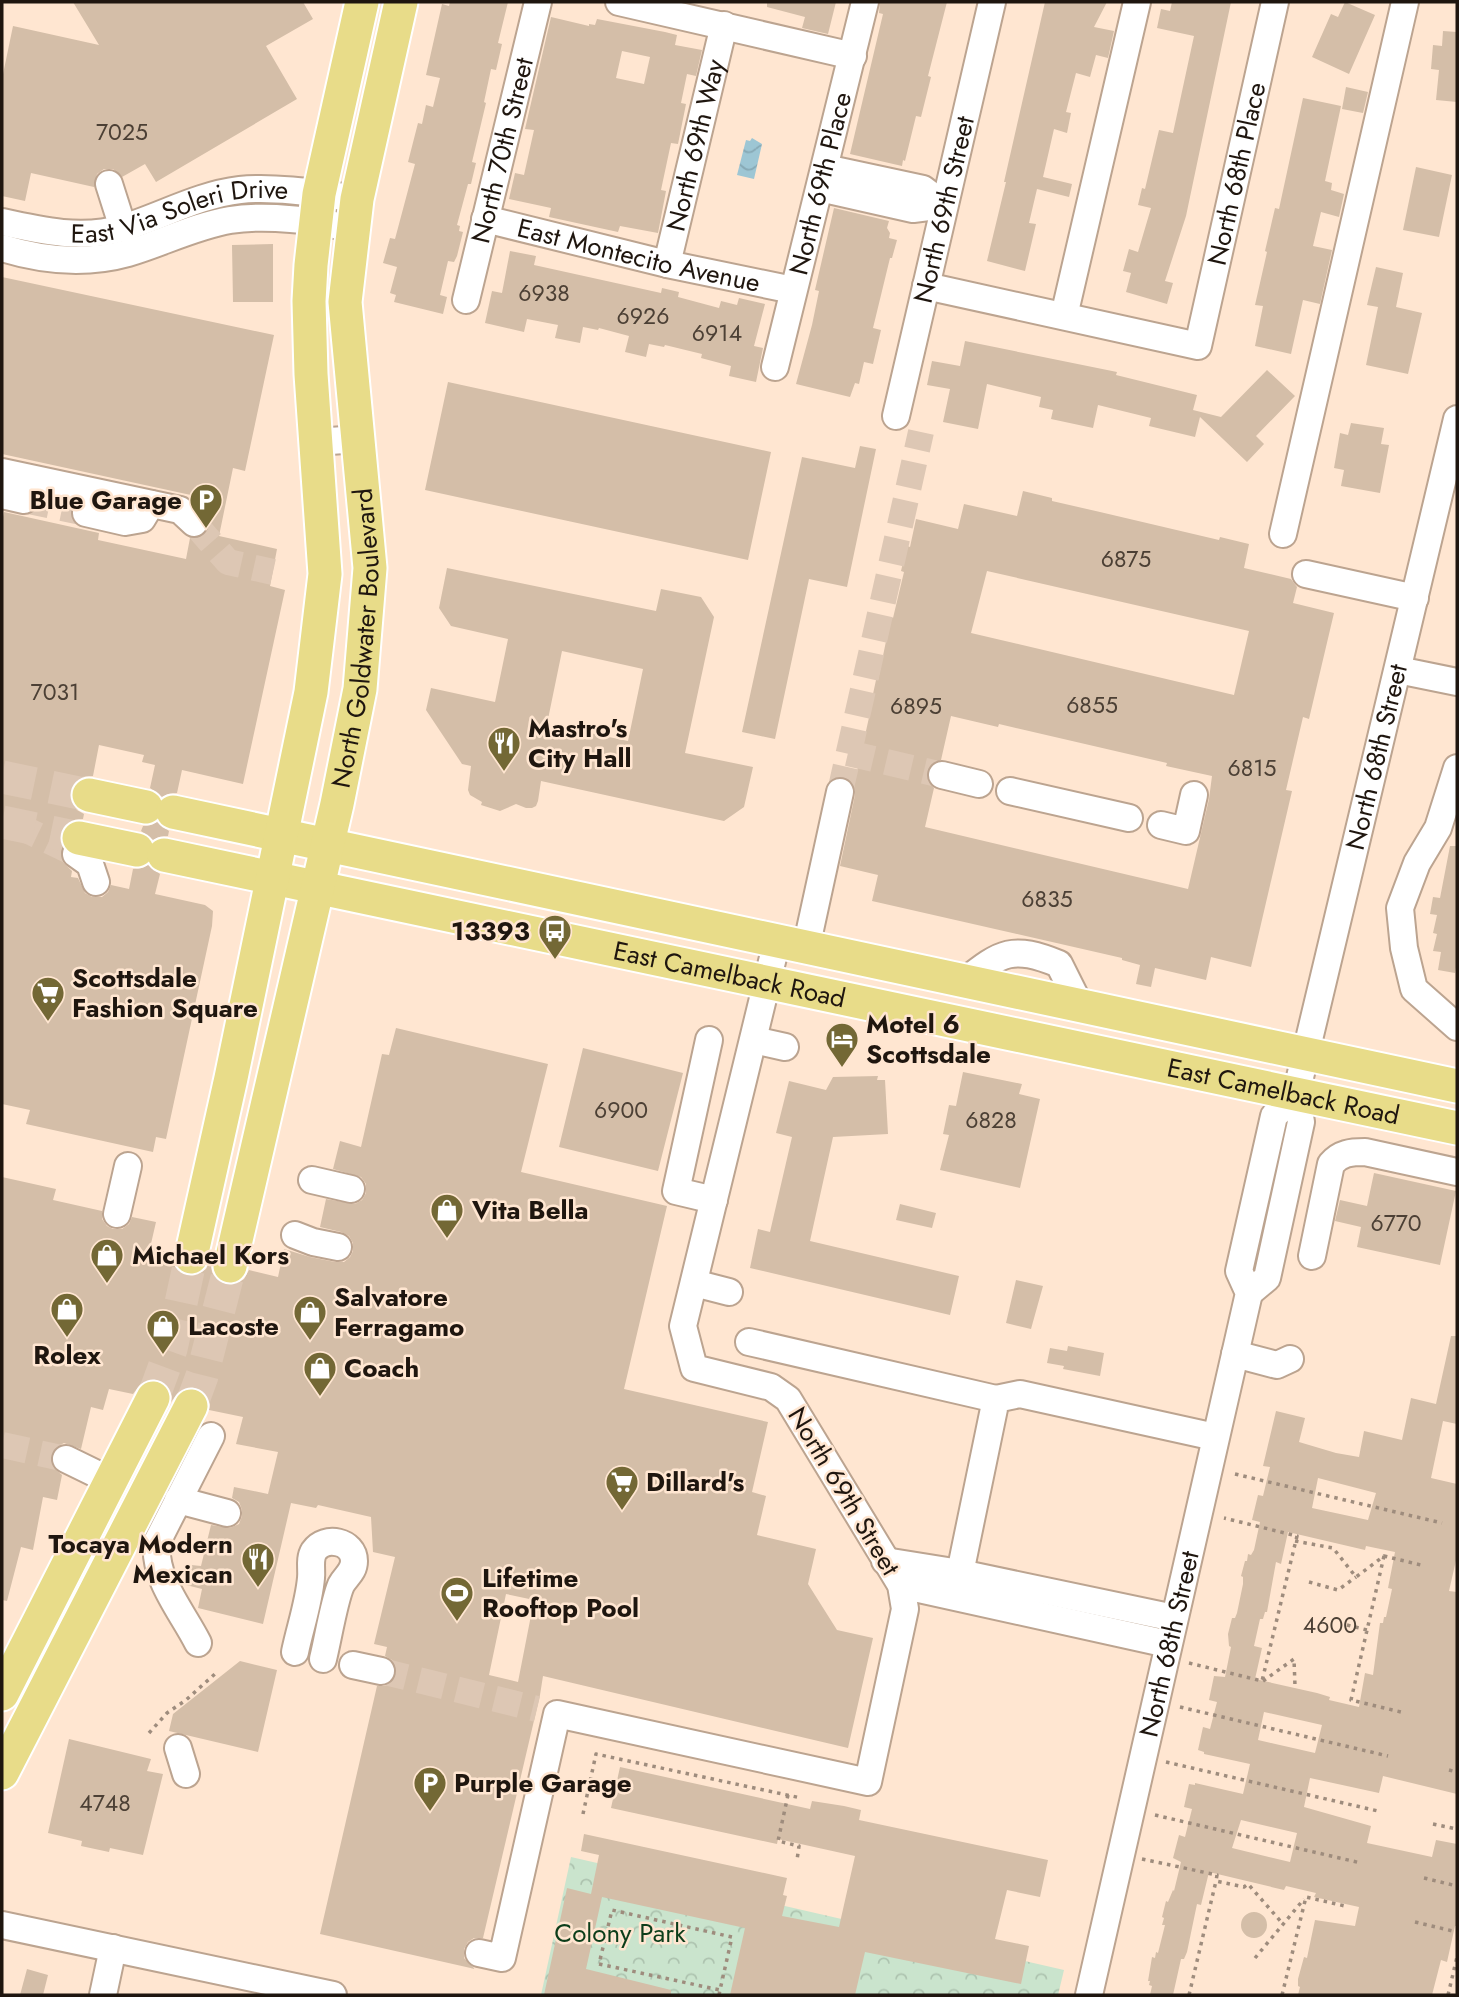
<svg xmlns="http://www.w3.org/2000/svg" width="1459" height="1997" font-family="Jost,sans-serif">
<defs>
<pattern id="park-crowns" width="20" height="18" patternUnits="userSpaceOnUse" patternTransform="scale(1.75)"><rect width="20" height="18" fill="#cae4cd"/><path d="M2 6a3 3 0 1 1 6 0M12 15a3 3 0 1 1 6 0" fill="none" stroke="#adc3af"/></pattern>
<pattern id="water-waves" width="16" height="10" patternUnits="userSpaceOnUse" patternTransform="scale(1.75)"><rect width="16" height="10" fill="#9dc6d4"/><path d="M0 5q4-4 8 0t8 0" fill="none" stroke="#87a9b5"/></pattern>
</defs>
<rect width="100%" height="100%" fill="#ffe6d1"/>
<path fill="url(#park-crowns)" d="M571,1857L1064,1970L1058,1995H541Z"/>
<path fill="url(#water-waves)" d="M752,138L762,144L754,179L737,175L746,140L750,141Z"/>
<path fill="#d4bea8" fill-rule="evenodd" d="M73,2H303L313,19L266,46L297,99L156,182L145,164L122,177L113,169H104L97,174L94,187L31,173L25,201L2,196V79L13,26L99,45Z
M450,2H508L498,43L502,44L496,70L491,69L484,102L486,103L472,162L476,163L471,184H468L457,225L460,226L459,231L463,232L457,256L454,262L448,261L440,295L447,297L443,314L394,302L396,295L390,293L397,267L383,263L390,238L395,239L415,164L408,162L418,123L422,124L426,105L433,107L440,78L426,75L442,4L449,6Z
M767,2H836L828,34L802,28L805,17L767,7Z
M880,2H947L928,76L931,77L921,117L916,116L905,161L903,160L902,166L850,154L883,14L879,13Z
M1045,2H1107L1094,27L1114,31L1108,58L1096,55L1090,77L1076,73L1066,112L1071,113L1067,133L1054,129L1043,177L1072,184L1069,197L1037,189L1029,223L1036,224L1025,271L987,261L1006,182H1004Z
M1172,2H1231L1186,216L1165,281L1173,283L1167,304L1126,292L1131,273L1123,271L1129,249L1138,252L1151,208L1138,205L1142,188L1145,189L1159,130L1173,133L1194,36L1157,28L1161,9L1170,11Z
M1345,2L1375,15L1349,74L1312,57L1331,14L1338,17Z
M551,17L589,26V24L595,25L597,19L665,32L677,35L675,45L702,50L696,76L687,74L681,103L686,104L678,144L671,143L661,190L666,191L658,233L620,226L618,232L549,217L551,208L509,199L515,173L524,175L534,130L525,129ZM622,51L650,57L644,84L616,78Z
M1443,31L1457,32V102L1436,100L1439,70L1431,69L1433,45L1442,46Z
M1346,87L1368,92L1363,113L1342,109Z
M1303,98L1341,106L1325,181L1332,183L1331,190L1344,194L1339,217L1321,212L1313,246L1332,250L1320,304L1303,300L1291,354L1255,346L1263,306L1255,305L1267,252L1265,251L1275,208L1279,209Z
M1416,167L1452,175L1439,237L1403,230Z
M834,208L889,221L887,228L890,233L889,238L897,240L892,258H890L873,328L881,330L873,364L864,362L859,384L855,383L850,397L796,384L812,325L819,291L815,290Z
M273,244V302H233L232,245Z
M510,251L536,256L534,265L661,293L662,288L679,292L678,297L719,308L721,301L737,305L739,298L765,304L754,346L763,348L756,382L729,376L731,366L701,358L702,354L665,345L664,347L649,344L646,357L625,352L629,336L599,328L598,330L583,327L580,343L555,338L558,325L527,319L524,332L485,323L492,291L502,293Z
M1376,267L1403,273L1396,307L1422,313L1408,374L1366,365L1378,307L1367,305Z
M2,277L274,335L245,471L233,468L219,536L277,549L270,586L285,590L243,784L182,770L177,793L168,794L162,797L150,788L155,765L142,762L144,755L99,745L93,776L82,777L74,783L70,790L71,802L77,810L84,814L83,819L74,820L65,825L60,835L62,861L72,871L71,877L78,878L85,893L92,897H102L108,892L111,885L129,889L133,869L142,868L148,865L160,874L155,894L205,905L213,911L212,926L166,1139L156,1137L153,1152L26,1124L30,1110L2,1104V522L4,512L99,533L98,540L186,559L190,538H198L205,534L209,527V519L198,505L200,497L2,454Z
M965,341L1117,372L1116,375L1197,395L1193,410L1221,417L1267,370L1295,396L1256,436L1264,444L1247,462L1200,417L1195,437L1149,426L1151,418L1098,405L1093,428L1051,419L1053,410L1039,407L1041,397L987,384L978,429L943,422L950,389L927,385L932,361L960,366Z
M448,382L771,452L748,560L425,490Z
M1351,423L1384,428L1381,444L1389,445L1380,493L1341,486L1344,470L1334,468L1340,433L1348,435Z
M860,446L876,449L847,587L809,579L775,739L742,732L802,457L855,468Z
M1023,491L1052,498V501L1100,512L1219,540L1220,537L1249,544L1244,568L1291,579L1297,587L1293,603L1334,613L1309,719L1303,717L1286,790L1292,791L1251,967L1211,957L1206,980L1155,968L1151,987L1136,984L1140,965L1122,960V958L872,901L878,875L840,866L855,795L854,785L874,695L873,694L876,680H878L891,617L893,618L904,572L901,571L907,546L910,547L916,519L958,529L964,504L1017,516ZM987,571L1249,631L1234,695L971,633ZM951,716L998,727L999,724L1167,763L1166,766L1212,776L1209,799L1188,889L925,827L934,788L927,780V772L931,764L941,760Z
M447,568L656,611L661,589L701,597L714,617L685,753L753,767L744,807L724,821L541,781L538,801L536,806L532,808H526L516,804L500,811L481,805L482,802L470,795L468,790L471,766L462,764L426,710L431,688L495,702L508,639L451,626L439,608ZM562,651L643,669L628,741L547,724Z
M157,822L169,831L168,836L159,837L153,840L141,831L143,826L151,825Z
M1450,846H1457V962L1455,973L1438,970L1441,952L1433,951L1437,934L1433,933L1437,915L1430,914L1433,897L1440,898Z
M396,1028L548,1064L521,1172L667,1206L624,1389L768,1422L752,1492L766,1496L757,1535L816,1549L808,1584L837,1630L873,1638L848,1748L543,1676L540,1695L483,1938H474L468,1942L464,1949V1958L475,1969L320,1934L377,1686H385L392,1682L396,1674V1667L392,1660L385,1656L387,1647L374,1644L395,1557L373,1552L371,1517L318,1505L316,1508L291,1503L263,1624L198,1608L202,1589L186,1585L191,1565L201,1566L211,1525L230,1528L239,1524L242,1516V1510L239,1502L232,1498L234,1487L268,1494L278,1452L236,1444L243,1417L209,1410L210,1404L207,1395L200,1389L191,1387L180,1390L171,1402L172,1396L169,1387L162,1381L153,1379L142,1382L133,1394L109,1389L103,1410L91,1407L81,1449L64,1443L58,1446L52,1452L50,1459L53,1467L62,1475L57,1500L43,1497L33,1550L21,1547L7,1601L2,1600V1177L56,1189L53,1200L102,1211V1219L107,1226L113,1229H122L129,1224L132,1217L156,1222L150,1248L172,1253L173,1263L179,1272L186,1276L197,1275L206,1269L210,1261L212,1272L216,1280L225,1285L236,1284L244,1279L249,1270L278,1277L284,1249L310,1257L335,1262H344L350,1257L353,1251V1243L349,1236L341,1232L320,1227L326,1199L355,1204L362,1200L366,1193V1184L361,1177L333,1169L340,1141L361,1147L382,1054L389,1055ZM506,1594L534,1600L518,1682L489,1675Z
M583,1048L683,1073L658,1171L559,1147Z
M963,1072L1022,1084L1019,1094L1040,1099L1020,1188L940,1170L949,1135L943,1134L949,1105L956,1106Z
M878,1076L877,1080H885L888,1134L833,1137L810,1241L959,1276L950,1315L750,1268L758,1229L770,1232L792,1137L776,1133L789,1081L826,1090L833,1077Z
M1374,1173L1456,1191L1440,1265L1357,1247L1361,1227L1335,1221L1340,1200L1367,1206Z
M900,1204L936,1213L932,1228L896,1220Z
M1016,1280L1043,1286L1031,1329L1006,1323Z
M1451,1336H1457V1424L1443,1421L1431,1478L1457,1484V1556L1449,1591L1457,1592V1794L1383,1776L1379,1793L1310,1778L1304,1807L1371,1826L1367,1843L1432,1857L1436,1840L1457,1844V1926H1455L1447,1962L1441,1960L1432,1995H1298L1300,1987L1298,1986V1979L1304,1957L1307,1958L1315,1920L1355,1926L1359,1907L1314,1897L1316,1893L1286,1886L1284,1890L1209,1872L1201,1905L1197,1904L1187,1952L1184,1959H1181L1173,1995H1150L1152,1986L1149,1985L1150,1981H1148L1152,1957L1155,1958L1156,1952L1158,1953L1165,1925H1162L1164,1918L1162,1917L1166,1901L1168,1902L1173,1890L1174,1891L1181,1862L1173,1858L1179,1835L1185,1837L1192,1809L1184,1807L1189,1784L1195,1785V1783L1243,1794L1250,1764L1204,1754V1752L1198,1750L1203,1727L1210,1729L1217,1702L1209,1700L1214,1676L1225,1677L1231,1647L1229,1646L1228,1634L1232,1618H1235L1237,1613L1243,1584V1577L1241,1576L1245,1561H1247L1248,1554L1251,1555L1254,1550L1260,1522L1252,1520L1258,1495L1263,1496L1270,1467L1263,1466L1276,1411L1305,1418L1299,1442L1336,1453L1359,1457L1364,1431L1402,1440L1411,1398L1436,1404ZM1318,1478L1376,1493L1368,1520L1312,1508ZM1288,1532L1365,1550L1366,1546L1395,1552L1388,1588L1392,1589L1386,1617H1384L1383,1623H1380L1373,1675L1365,1673L1359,1707L1329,1700L1330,1697L1317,1693L1255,1679L1262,1648L1254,1646L1260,1619H1263L1265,1612H1267L1276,1562L1281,1564ZM1264,1712L1322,1725L1315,1753L1258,1740ZM1241,1820L1297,1833L1290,1862L1232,1848Z
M1068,1346L1104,1353L1100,1376L1063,1369L1064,1366L1047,1363L1050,1348L1067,1351Z
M240,1661L277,1670L258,1752L169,1731L173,1714Z
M69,1739L151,1759L147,1771L163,1774L143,1855L110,1848L109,1852L81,1846L82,1841L48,1833Z
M620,1767L810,1809L812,1801L844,1806L861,1810L859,1820L1048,1860L1040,1897L1007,1890L995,1939L1029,1946L1021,1984L865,1952L855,1995H730L745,1928L602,1897L586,1969L671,1990V1995H544L567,1888L591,1894L599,1855L581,1851L584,1834L787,1878L783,1895L787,1896L782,1916L839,1927L855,1856L778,1839L777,1844L611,1808Z
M1241 1925a13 13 0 1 1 26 0a13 13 0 1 1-26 0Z
M27,1969L48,1975L43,1995H20Z"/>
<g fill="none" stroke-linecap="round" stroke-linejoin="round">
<path stroke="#ddc7b4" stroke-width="26" stroke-dasharray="26 13" stroke-linecap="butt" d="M24,500L86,513
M194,523L228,562L273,572
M848,753L942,775
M840,792L921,432
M14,824L76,854
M2,1445L66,1459
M381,1671L537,1709"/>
<path stroke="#ddc7b4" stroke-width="33" stroke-dasharray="33 17" stroke-linecap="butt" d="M2,777L89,795
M2,822L79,838
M153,1398L171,1349L191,1257
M191,1406L202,1376L230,1266"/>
<defs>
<g id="minor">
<path d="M619,2L853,56"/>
<path d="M825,168L923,189L944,205"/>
<path d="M109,184L123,228"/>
<path d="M820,188L913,209L944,205"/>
<path id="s1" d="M485,219L667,264L793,290"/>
<path id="s2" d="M2,222C42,231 83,240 123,228C162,216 198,195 240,190C274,186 322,194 357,199"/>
<path d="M2,248C44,261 85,265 128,253C162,243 195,226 230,220C269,214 313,221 352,228"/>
<path id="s3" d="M667,264L724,25"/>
<path id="s4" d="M926,286L1198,346L1275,2"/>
<path id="s5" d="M466,300L538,2"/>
<path d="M1064,316L1137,2"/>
<path id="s6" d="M775,367L865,2"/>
<path id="s7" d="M896,416L992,2"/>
<path d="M316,442L358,439"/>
<path d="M2,472L180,510L194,523"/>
<path d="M2,495L24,500"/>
<path d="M86,513L125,522L142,519L151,504"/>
<path d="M1283,534L1405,2"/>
<path d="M1306,574L1415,598"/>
<path d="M1398,670L1457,682"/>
<path d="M1457,768L1438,828L1417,863L1400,908L1404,948L1414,989L1457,1027"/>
<path d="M942,775L979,784"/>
<path d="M1010,791L1129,818"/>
<path d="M1161,825L1186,831L1194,795"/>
<path d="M76,854L90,864L96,882"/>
<path d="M806,948L840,792"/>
<path d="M965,981C1002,952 1012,945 1059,964L1080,1006"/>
<path d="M709,1040L676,1191L714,1200"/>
<path d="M754,1040L785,1047"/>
<path d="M312,1180L351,1189"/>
<path d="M117,1214L128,1166"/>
<path d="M295,1235L313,1242L338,1247"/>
<path d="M1312,1256L1331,1164C1340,1153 1351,1152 1365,1152L1457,1172"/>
<path d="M694,1283L729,1292"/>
<path id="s8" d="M1249,1293L1267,1278L1301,1122L1296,1094L1457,419"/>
<path d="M749,1342L996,1399"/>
<path d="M1235,1354L1277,1365L1290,1359"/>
<path d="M66,1459L111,1481"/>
<path d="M178,1500L227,1513"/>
<path d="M885,1561L960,1573L1174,1618"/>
<path d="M960,1573L996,1399L1020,1394L1215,1437"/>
<path d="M901,1585L1168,1644"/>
<path d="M198,1643C182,1611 153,1579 157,1542L211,1436"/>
<path d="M295,1652C300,1628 309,1602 311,1578C312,1569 309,1559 314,1551C325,1535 354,1541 354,1561C354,1572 346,1576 341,1585C334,1601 328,1639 323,1659"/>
<path d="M353,1665L381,1671"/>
<path d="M178,1748L186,1774"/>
<path d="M2,1925L333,1995"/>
<path d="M479,1953L502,1958L557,1714L868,1782L905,1609L901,1585L788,1399L771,1387L694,1368L683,1326L777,941"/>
<path d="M103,1995L113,1948"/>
<path id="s9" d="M1089,1995L1249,1293L1239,1271L1274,1116L1296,1094"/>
</g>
<g id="major">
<path d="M89,795L146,807"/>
<path d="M173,812L1457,1086"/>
<path d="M79,838L137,850"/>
<path id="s10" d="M164,855L1457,1128"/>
<path d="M191,1257L231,1078L311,692L325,574L311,374L309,301L311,265L319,194L362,2"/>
<path id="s11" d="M230,1266L337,804L360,689L370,568L345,302L357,199L401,2"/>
<path d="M2,1694L153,1398"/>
<path d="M2,1773L191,1406"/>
</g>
</defs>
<use href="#minor" stroke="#bca490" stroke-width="30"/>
<use href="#major" stroke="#fff" stroke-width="37"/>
<path stroke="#9e8c7d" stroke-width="3.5" stroke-dasharray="3.5 5" stroke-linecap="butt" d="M1235,1474L1442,1523
M1295,1541L1333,1548L1356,1577L1384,1556L1425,1566
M1384,1556L1351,1700L1401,1712
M1309,1582L1338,1590L1356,1577
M1347,1625L1367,1630
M1189,1663L1262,1681L1297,1536L1224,1518
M1263,1681L1294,1659L1295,1686
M1180,1707L1388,1756
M149,1733L167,1713L186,1700L216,1673
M1166,1762L1378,1811
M1449,1770L1457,1772
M788,1795L778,1841L799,1846L797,1860
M583,1814L596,1754L801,1798
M1155,1815L1361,1863
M1433,1824L1457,1829
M1142,1859L1217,1875L1216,1881L1244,1887L1248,1884L1283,1924
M1424,1878L1457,1886
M1415,1922L1457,1932
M1255,1958L1304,1899
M719,1995L720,1990L732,1937L612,1910L599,1964L720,1990
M1189,1995L1216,1881
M1282,1995L1306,1897L1345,1906
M1448,1995L1457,1957"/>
<use href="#minor" stroke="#fff" stroke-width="26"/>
<use href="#major" stroke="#e8dc89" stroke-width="33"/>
</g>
<defs>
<symbol id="parking-pin" viewBox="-11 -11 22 30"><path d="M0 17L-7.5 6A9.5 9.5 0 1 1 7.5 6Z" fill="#736835" stroke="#ffe6d1"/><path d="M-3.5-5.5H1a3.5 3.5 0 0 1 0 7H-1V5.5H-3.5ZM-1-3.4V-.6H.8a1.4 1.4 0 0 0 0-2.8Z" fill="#fff"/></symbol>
<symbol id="restaurant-pin" viewBox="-11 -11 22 30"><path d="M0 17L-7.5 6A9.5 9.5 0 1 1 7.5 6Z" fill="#736835" stroke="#ffe6d1"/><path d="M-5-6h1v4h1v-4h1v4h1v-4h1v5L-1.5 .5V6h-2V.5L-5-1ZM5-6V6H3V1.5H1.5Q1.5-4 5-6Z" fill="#fff"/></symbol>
<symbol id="bus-pin" viewBox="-11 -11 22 30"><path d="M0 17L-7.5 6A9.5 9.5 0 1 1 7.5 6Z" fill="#736835" stroke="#ffe6d1"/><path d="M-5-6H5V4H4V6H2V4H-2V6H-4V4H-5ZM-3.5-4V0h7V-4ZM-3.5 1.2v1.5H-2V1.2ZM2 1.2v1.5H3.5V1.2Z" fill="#fff"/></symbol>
<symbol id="supermarket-pin" viewBox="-11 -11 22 30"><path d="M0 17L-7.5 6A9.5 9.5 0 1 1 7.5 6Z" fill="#736835" stroke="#ffe6d1"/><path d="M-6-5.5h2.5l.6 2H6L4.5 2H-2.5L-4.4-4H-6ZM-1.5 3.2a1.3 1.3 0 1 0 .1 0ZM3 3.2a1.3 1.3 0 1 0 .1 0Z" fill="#fff"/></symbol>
<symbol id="hotel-pin" viewBox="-11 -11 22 30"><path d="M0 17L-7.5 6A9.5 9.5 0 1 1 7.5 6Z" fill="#736835" stroke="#ffe6d1"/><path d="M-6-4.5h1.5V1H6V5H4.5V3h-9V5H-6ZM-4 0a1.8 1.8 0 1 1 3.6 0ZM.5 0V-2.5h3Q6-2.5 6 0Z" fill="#fff"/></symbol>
<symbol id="shop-pin" viewBox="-11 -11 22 30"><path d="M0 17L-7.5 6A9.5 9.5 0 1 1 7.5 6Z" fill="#736835" stroke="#ffe6d1"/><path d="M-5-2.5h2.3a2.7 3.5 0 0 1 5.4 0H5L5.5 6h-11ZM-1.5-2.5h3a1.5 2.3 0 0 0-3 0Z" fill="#fff"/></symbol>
<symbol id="stadium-pin" viewBox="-11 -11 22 30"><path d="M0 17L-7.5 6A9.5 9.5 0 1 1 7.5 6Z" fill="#736835" stroke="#ffe6d1"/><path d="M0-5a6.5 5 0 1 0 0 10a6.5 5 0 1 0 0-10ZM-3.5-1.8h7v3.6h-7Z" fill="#fff"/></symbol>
</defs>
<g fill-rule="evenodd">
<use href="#parking-pin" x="187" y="481" width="38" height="52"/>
<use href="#restaurant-pin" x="485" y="724" width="38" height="52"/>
<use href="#bus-pin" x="536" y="912" width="38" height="52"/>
<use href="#supermarket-pin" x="29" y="974" width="38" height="52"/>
<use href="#hotel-pin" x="823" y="1020" width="38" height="52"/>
<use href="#shop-pin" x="428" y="1191" width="38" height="52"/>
<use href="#shop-pin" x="88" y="1236" width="38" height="52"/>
<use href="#shop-pin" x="48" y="1290" width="38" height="52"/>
<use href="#shop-pin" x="291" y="1293" width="38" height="52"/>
<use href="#shop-pin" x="144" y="1307" width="38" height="52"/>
<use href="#shop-pin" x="301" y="1349" width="38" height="52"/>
<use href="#supermarket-pin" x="603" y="1463" width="38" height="52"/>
<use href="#restaurant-pin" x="239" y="1540" width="38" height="52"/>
<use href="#stadium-pin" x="438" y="1574" width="38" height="52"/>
<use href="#parking-pin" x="411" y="1764" width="38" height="52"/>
</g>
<g text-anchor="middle" stroke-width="5" stroke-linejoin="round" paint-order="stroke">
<g font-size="23" fill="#4c4035">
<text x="122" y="140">7025</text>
<text x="544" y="301">6938</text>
<text x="643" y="324">6926</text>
<text x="717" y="341">6914</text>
<text x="1126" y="567">6875</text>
<text x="55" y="700">7031</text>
<text x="1092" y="713">6855</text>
<text x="916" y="714">6895</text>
<text x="1252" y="776">6815</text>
<text x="1047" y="907">6835</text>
<text x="621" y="1118">6900</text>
<text x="991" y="1128">6828</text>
<text x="1396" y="1231">6770</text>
<text x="1330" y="1633">4600</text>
<text x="105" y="1811">4748</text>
</g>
<g font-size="26" fill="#1f160f" stroke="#ffe6d1">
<text dy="9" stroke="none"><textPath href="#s3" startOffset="122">North 69th Way</textPath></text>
<text dy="9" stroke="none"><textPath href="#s5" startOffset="154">North 70th Street</textPath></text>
<text dy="9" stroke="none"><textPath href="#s4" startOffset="455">North 68th Place</textPath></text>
<text dy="9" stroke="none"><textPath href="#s6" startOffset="189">North 69th Place</textPath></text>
<text dy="9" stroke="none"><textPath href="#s7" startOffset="212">North 69th Street</textPath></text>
<text dy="9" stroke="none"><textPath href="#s2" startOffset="182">East Via Soleri Drive</textPath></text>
<text dy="9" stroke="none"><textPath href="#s1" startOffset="158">East Montecito Avenue</textPath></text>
<text dy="9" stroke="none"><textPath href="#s11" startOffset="642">North Goldwater Boulevard</textPath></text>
<text dy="9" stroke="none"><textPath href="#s8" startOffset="558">North 68th Street</textPath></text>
<text dy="9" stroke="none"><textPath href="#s10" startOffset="578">East Camelback Road</textPath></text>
<text dy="9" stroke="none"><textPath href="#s10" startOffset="1144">East Camelback Road</textPath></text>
<text transform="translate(844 1491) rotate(59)" y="9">North 69th Street</text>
<text dy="9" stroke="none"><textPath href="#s9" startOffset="360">North 68th Street</textPath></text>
</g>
<g font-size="26" font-weight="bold" fill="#1f160f" stroke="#ffe6d1" text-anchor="start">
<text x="182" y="509" text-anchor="end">Blue Garage</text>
<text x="528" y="737">Mastro's<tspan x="528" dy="30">City Hall</tspan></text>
<text x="530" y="940" text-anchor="end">13393</text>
<text x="72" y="987">Scottsdale<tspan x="72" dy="30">Fashion Square</tspan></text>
<text x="866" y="1033">Motel 6<tspan x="866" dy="30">Scottsdale</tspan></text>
<text x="472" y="1219">Vita Bella</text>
<text x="132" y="1264">Michael Kors</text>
<text x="334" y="1306">Salvatore<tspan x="334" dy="30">Ferragamo</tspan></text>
<text x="188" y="1335">Lacoste</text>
<text x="67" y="1364" text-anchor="middle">Rolex</text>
<text x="344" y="1377">Coach</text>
<text x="646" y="1491">Dillard's</text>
<text x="233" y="1553" text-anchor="end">Tocaya Modern<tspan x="233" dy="30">Mexican</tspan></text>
<text x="482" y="1587">Lifetime<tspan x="482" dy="30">Rooftop Pool</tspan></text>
<text x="454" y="1792">Purple Garage</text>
</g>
<g font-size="26" fill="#0c3d1a" stroke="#ffe6d1">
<text x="620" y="1942">Colony Park</text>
</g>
</g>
<rect width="1459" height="1997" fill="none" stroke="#1f160f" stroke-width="7"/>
</svg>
